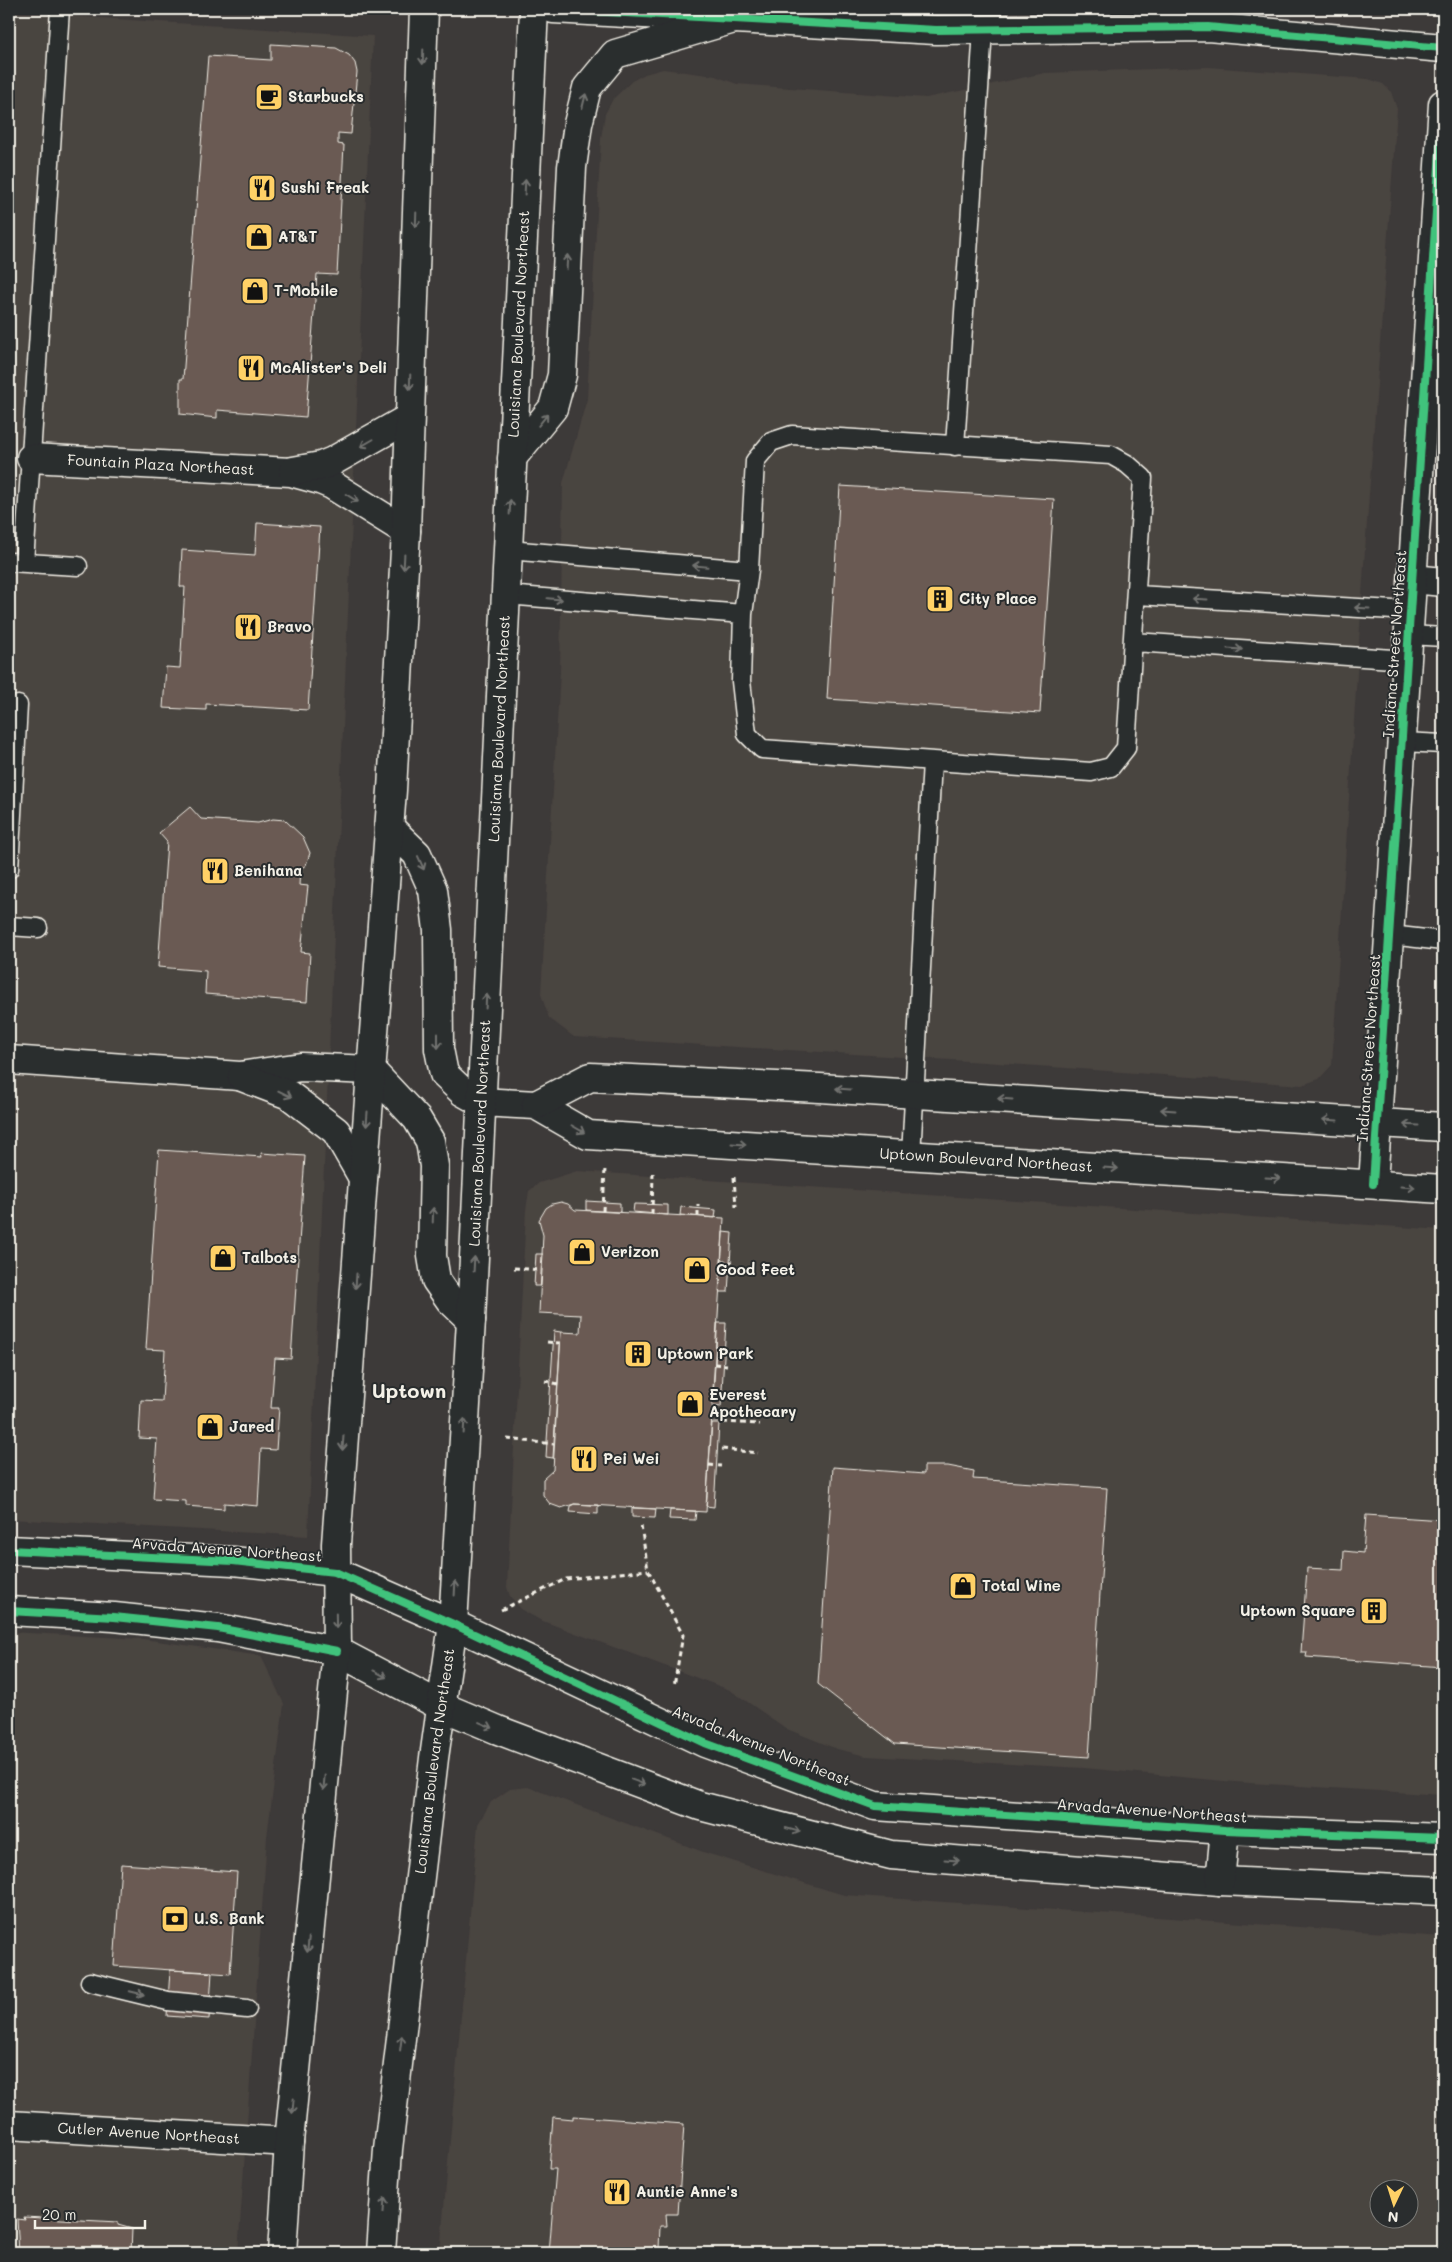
<svg xmlns="http://www.w3.org/2000/svg" width="1452" height="2262" font-family="Mali,sans-serif">
<rect width="100%" height="100%" fill="#3d3a39"/>
<filter id="ink" filterUnits="userSpaceOnUse"><feTurbulence type="fractalNoise" baseFrequency=".02" numOctaves="2"/><feDisplacementMap in="SourceGraphic" scale="10" xChannelSelector="R" yChannelSelector="G"/><feConvolveMatrix kernelMatrix="1 2 1 2 8 2 1 2 1" color-interpolation-filters="sRGB"/></filter>
<g filter="url(#ink)">
<path fill="#4a4440" fill-rule="evenodd" d="M9,12L373,36L308,1536L9,1519Z
M1208,67L1368,79L1383,84L1391,92L1397,109L1364,564L1332,1065L1319,1079L1302,1085L984,1062L574,1037L549,1018L541,994L560,672L563,483L587,399L601,138L605,114L613,99L632,81L645,74L663,69L715,76L737,84L926,98L1045,73Z
M577,1171L1443,1230V1795L1235,1782L1084,1768L866,1756L837,1749L787,1729L730,1690L540,1620L522,1610L510,1596L507,1587L526,1210L529,1191L539,1183Z
M9,1632L143,1639L261,1656L284,1704L267,1837L238,2253H9Z
M528,1787L706,1853L844,1895L1443,1937V2253H440L478,1824L491,1802L510,1789ZM1380,2190H1410V2220H1380Z"/>
<path fill="#6a5a52" stroke="#f4f1e8" d="M271,44L336,48L349,55L355,63L357,72L351,134L338,133V144L344,145L337,275L317,274L306,417L217,410V418L180,414V379H183L208,56L271,60Z
M840,486L1054,499L1040,713L827,699Z
M257,523L320,527L308,710L206,704V710L163,708L166,667L180,668L185,587H180L182,550L255,555Z
M190,807L201,819L258,823L273,819L285,820L303,837L310,853L306,865L300,869L299,885L308,886L301,952L310,953L307,1002L205,994L206,971L158,967L167,842L159,833Z
M159,1150L262,1157L261,1153L305,1156L291,1359L275,1358L271,1408H279L276,1450L261,1449L258,1506L224,1503V1509L186,1506V1501L153,1499L157,1439L139,1438L141,1400L162,1401L165,1350L146,1349Z
M586,1201L620,1203V1212L586,1210Z
M561,1202L568,1204L575,1210L724,1218L706,1512L574,1504L561,1508L550,1504L543,1495V1479L553,1470L561,1332L580,1333L581,1315L539,1313L543,1235L539,1220L546,1208L552,1204Z
M634,1204L668,1205V1215L633,1212Z
M681,1207L716,1210L715,1218L680,1215Z
M723,1232L732,1233L728,1292H719Z
M536,1254H543L541,1286H534Z
M717,1323H726L721,1407L712,1406Z
M554,1331L561,1332L553,1458L546,1457Z
M712,1423H719L714,1507L706,1506Z
M924,1466H948L974,1471L973,1479L1107,1488L1089,1757L895,1744L818,1684L833,1467L924,1474Z
M574,1504L598,1505V1514L570,1512L571,1506Z
M632,1508L656,1509L655,1518L632,1517Z
M670,1510L696,1511L695,1520L669,1519Z
M1366,1515L1443,1520V1667L1306,1657L1307,1652H1301L1307,1568L1343,1570L1344,1551L1363,1553Z
M121,1864L237,1872L230,1974L114,1966Z
M170,1970L212,1972L209,2019L167,2016Z
M573,2116L684,2124L678,2214H666L667,2226H660L659,2249L621,2248V2253H549L556,2169H549L553,2117L573,2119Z
M24,2217L118,2222V2225L132,2229L131,2253H19L17,2219L25,2220Z"/>
<g fill="none" stroke-linecap="round" stroke-linejoin="round">
<defs>
<path id="service" d="M792,435L1111,455L1127,464L1143,478L1126,748L1111,767L1091,772L762,749L747,734L741,681L743,614L749,570L755,461L771,442Z
M955,446L983,30
M508,550L749,570
M9,562L78,566
M24,563L60,9
M506,595L743,614
M1137,595L1411,611
M1410,635L1443,637
M1134,642L1408,660
M1403,742L1443,744
M9,869L18,705
M9,926L38,928
M1390,935L1443,941
M911,1156L932,761
M90,1982L168,2001L247,2009"/>
<g id="minor">
<path id="s1" d="M31,458L291,472L320,480L332,485L406,531"/>
<path d="M293,471L321,466L333,461L409,418"/>
<path d="M1413,579L1443,582"/>
<path d="M9,1060L240,1076L301,1067L371,1070"/>
<path d="M242,1077L289,1095L336,1131L363,1178"/>
<path d="M1373,1184L1443,104"/>
<path id="s2" d="M9,2125L289,2142"/>
</g>
<g id="tertiary">
<path d="M553,9L936,30L1208,27L1443,48"/>
<path id="s3" d="M481,1102L536,1105L588,1135L1443,1189"/>
<path d="M536,1105L590,1077L820,1088L1443,1127"/>
<path d="M9,1550L233,1561L335,1572L453,1624L705,1743L875,1806L1225,1830L1443,1838"/>
<path d="M9,1611L114,1617L218,1628L337,1651L441,1706L498,1730L700,1806L891,1855L1220,1881L1443,1891"/>
<path d="M1220,1881L1225,1830"/>
</g>
<g id="secondary">
<path d="M512,458L553,408L562,375L572,167L578,124L587,88L615,54L734,19"/>
<path d="M389,827L417,854L433,890L438,930L439,1049L444,1074L463,1092L481,1102"/>
<path d="M371,1070L417,1119L430,1141L434,1166L432,1256L436,1280L450,1300L471,1320"/>
<path d="M282,2253L289,2142L337,1651L336,1544L392,790L406,531L424,9"/>
<path id="s4" d="M381,2253L388,2149L434,1758L453,1624L471,1320L534,9"/>
</g>
</defs>
<use href="#service" stroke="#f4f1e8" stroke-width="21"/>
<use href="#minor" stroke="#f4f1e8" stroke-width="31"/>
<use href="#tertiary" stroke="#f4f1e8" stroke-width="31"/>
<use href="#secondary" stroke="#f4f1e8" stroke-width="31"/>
<path stroke="#f4f1e8" stroke-width="3" stroke-dasharray="5 4" stroke-linecap="butt" d="M734,1177L736,1207
M603,1211L605,1168
M652,1214L653,1172
M698,1216V1204
M721,1261L732,1262
M514,1268L541,1270
M547,1342L560,1343
M715,1364L727,1365
M545,1381L558,1384
M725,1394L761,1396
M723,1422L760,1424
M507,1439L554,1444
M722,1449L758,1453
M709,1465L721,1466
M641,1526L648,1570L683,1635L674,1686
M501,1610L566,1579L648,1570"/>
<use href="#service" stroke="#2a2d2e" stroke-width="18"/>
<use href="#minor" stroke="#2a2d2e" stroke-width="28"/>
<use href="#tertiary" stroke="#2a2d2e" stroke-width="28"/>
<use href="#secondary" stroke="#2a2d2e" stroke-width="28"/>
<defs>
<path id="cycleway" d="M553,9L936,30L1208,27L1443,48
M1373,1184L1443,104
M9,1550L233,1561L335,1572L453,1624L705,1743L875,1806L1225,1830L1443,1838
M9,1611L114,1617L218,1628L337,1651"/>
</defs>
<use href="#cycleway" stroke="#2a2d2e" stroke-width="11"/>
<use href="#cycleway" stroke="#40c37c" stroke-width="8"/>
</g>
<defs><path id="oneway-shaft" d="M-6 0H5M1.5-3L5.5 0L1.5 3" fill="none" stroke-width="1.6" stroke-linecap="round" stroke-linejoin="round" transform="scale(1.25)"/></defs>
<g stroke="#71726f">
<use href="#oneway-shaft" transform="translate(423 57) rotate(92)"/>
<use href="#oneway-shaft" transform="translate(584 101) rotate(-76)"/>
<use href="#oneway-shaft" transform="translate(525 187) rotate(-87)"/>
<use href="#oneway-shaft" transform="translate(416 220) rotate(92)"/>
<use href="#oneway-shaft" transform="translate(567 262) rotate(-87)"/>
<use href="#oneway-shaft" transform="translate(410 382) rotate(92)"/>
<use href="#oneway-shaft" transform="translate(543 420) rotate(-51)"/>
<use href="#oneway-shaft" transform="translate(367 443) rotate(150)"/>
<use href="#oneway-shaft" transform="translate(352 498) rotate(32)"/>
<use href="#oneway-shaft" transform="translate(510 507) rotate(-87)"/>
<use href="#oneway-shaft" transform="translate(404 562) rotate(93)"/>
<use href="#oneway-shaft" transform="translate(700 566) rotate(-175)"/>
<use href="#oneway-shaft" transform="translate(555 599) rotate(5)"/>
<use href="#oneway-shaft" transform="translate(1200 599) rotate(-177)"/>
<use href="#oneway-shaft" transform="translate(1362 608) rotate(-177)"/>
<use href="#oneway-shaft" transform="translate(1235 649) rotate(4)"/>
<use href="#oneway-shaft" transform="translate(421 863) rotate(66)"/>
<use href="#oneway-shaft" transform="translate(486 1001) rotate(-87)"/>
<use href="#oneway-shaft" transform="translate(438 1041) rotate(90)"/>
<use href="#oneway-shaft" transform="translate(843 1089) rotate(-176)"/>
<use href="#oneway-shaft" transform="translate(285 1094) rotate(26)"/>
<use href="#oneway-shaft" transform="translate(1005 1099) rotate(-176)"/>
<use href="#oneway-shaft" transform="translate(1168 1110) rotate(-176)"/>
<use href="#oneway-shaft" transform="translate(367 1119) rotate(94)"/>
<use href="#oneway-shaft" transform="translate(1330 1120) rotate(-176)"/>
<use href="#oneway-shaft" transform="translate(1411 1125) rotate(-177)"/>
<use href="#oneway-shaft" transform="translate(578 1129) rotate(30)"/>
<use href="#oneway-shaft" transform="translate(739 1144) rotate(4)"/>
<use href="#oneway-shaft" transform="translate(1111 1168) rotate(4)"/>
<use href="#oneway-shaft" transform="translate(1273 1178) rotate(4)"/>
<use href="#oneway-shaft" transform="translate(1408 1187) rotate(4)"/>
<use href="#oneway-shaft" transform="translate(433 1215) rotate(-88)"/>
<use href="#oneway-shaft" transform="translate(474 1264) rotate(-87)"/>
<use href="#oneway-shaft" transform="translate(356 1281) rotate(94)"/>
<use href="#oneway-shaft" transform="translate(464 1426) rotate(-87)"/>
<use href="#oneway-shaft" transform="translate(343 1443) rotate(94)"/>
<use href="#oneway-shaft" transform="translate(455 1588) rotate(-87)"/>
<use href="#oneway-shaft" transform="translate(336 1621) rotate(89)"/>
<use href="#oneway-shaft" transform="translate(380 1674) rotate(28)"/>
<use href="#oneway-shaft" transform="translate(486 1725) rotate(23)"/>
<use href="#oneway-shaft" transform="translate(638 1782) rotate(20)"/>
<use href="#oneway-shaft" transform="translate(324 1783) rotate(95)"/>
<use href="#oneway-shaft" transform="translate(793 1830) rotate(15)"/>
<use href="#oneway-shaft" transform="translate(952 1860) rotate(4)"/>
<use href="#oneway-shaft" transform="translate(308 1945) rotate(96)"/>
<use href="#oneway-shaft" transform="translate(137 1993) rotate(14)"/>
<use href="#oneway-shaft" transform="translate(401 2043) rotate(-83)"/>
<use href="#oneway-shaft" transform="translate(293 2106) rotate(95)"/>
<use href="#oneway-shaft" transform="translate(384 2205) rotate(-86)"/>
</g>
</g>
<defs>
<symbol id="cafe-square" viewBox="-11 -11 22 22"><rect x="-9" y="-9" width="18" height="18" rx="4" fill="#ffd166" stroke="#2a2d2e"/><path d="M-5.5-4.5H6V0H3Q3 3.5 0 3.5H-2.5Q-5.5 3.5-5.5 0ZM3-3.2v2h1.7v-2ZM-6 4.5H4V6H-6Z" fill="#111"/></symbol>
<symbol id="restaurant-square" viewBox="-11 -11 22 22"><rect x="-9" y="-9" width="18" height="18" rx="4" fill="#ffd166" stroke="#2a2d2e"/><path d="M-5-6h1v4h1v-4h1v4h1v-4h1v5L-1.5 .5V6h-2V.5L-5-1ZM5-6V6H3V1.5H1.5Q1.5-4 5-6Z" fill="#111"/></symbol>
<symbol id="shop-square" viewBox="-11 -11 22 22"><rect x="-9" y="-9" width="18" height="18" rx="4" fill="#ffd166" stroke="#2a2d2e"/><path d="M-5-2.5h2.3a2.7 3.5 0 0 1 5.4 0H5L5.5 6h-11ZM-1.5-2.5h3a1.5 2.3 0 0 0-3 0Z" fill="#111"/></symbol>
<symbol id="building-square" viewBox="-11 -11 22 22"><rect x="-9" y="-9" width="18" height="18" rx="4" fill="#ffd166" stroke="#2a2d2e"/><path d="M-4-6H4V6H1V3H-1V6H-4ZM-2.5-4.3h1.7v1.8h-1.7ZM.8-4.3h1.7v1.8H.8ZM-2.5-1h1.7V.8h-1.7ZM.8-1h1.7V.8H.8Z" fill="#111"/></symbol>
<symbol id="bank-square" viewBox="-11 -11 22 22"><rect x="-9" y="-9" width="18" height="18" rx="4" fill="#ffd166" stroke="#2a2d2e"/><path d="M-6-4H6V4H-6ZM0-2.3a2.3 2.3 0 1 0 0 4.6a2.3 2.3 0 1 0 0-4.6Z" fill="#111"/></symbol>
</defs>
<g fill-rule="evenodd">
<use href="#cafe-square" x="253" y="81" width="32" height="32"/>
<use href="#restaurant-square" x="246" y="172" width="32" height="32"/>
<use href="#shop-square" x="243" y="221" width="32" height="32"/>
<use href="#shop-square" x="239" y="275" width="32" height="32"/>
<use href="#restaurant-square" x="235" y="352" width="32" height="32"/>
<use href="#building-square" x="924" y="583" width="32" height="32"/>
<use href="#restaurant-square" x="232" y="611" width="32" height="32"/>
<use href="#restaurant-square" x="199" y="855" width="32" height="32"/>
<use href="#shop-square" x="566" y="1236" width="32" height="32"/>
<use href="#shop-square" x="207" y="1242" width="32" height="32"/>
<use href="#shop-square" x="681" y="1254" width="32" height="32"/>
<use href="#building-square" x="622" y="1338" width="32" height="32"/>
<use href="#shop-square" x="674" y="1388" width="32" height="32"/>
<use href="#shop-square" x="194" y="1411" width="32" height="32"/>
<use href="#restaurant-square" x="568" y="1443" width="32" height="32"/>
<use href="#shop-square" x="947" y="1570" width="32" height="32"/>
<use href="#building-square" x="1358" y="1595" width="32" height="32"/>
<use href="#bank-square" x="159" y="1903" width="32" height="32"/>
<use href="#restaurant-square" x="601" y="2176" width="32" height="32"/>
</g>
<g text-anchor="middle" stroke-width="4" stroke-linejoin="round" paint-order="stroke">
<g font-size="15" font-weight="bold" fill="#f4f1e8" stroke="#2a2d2e" text-anchor="start">
<text x="288" y="102">Starbucks</text>
<text x="281" y="193">Sushi Freak</text>
<text x="278" y="242">AT&amp;T</text>
<text x="274" y="296">T-Mobile</text>
<text x="270" y="373">McAlister's Deli</text>
<text x="959" y="604">City Place</text>
<text x="267" y="632">Bravo</text>
<text x="234" y="876">Benihana</text>
<text x="601" y="1257">Verizon</text>
<text x="242" y="1263">Talbots</text>
<text x="716" y="1275">Good Feet</text>
<text x="657" y="1359">Uptown Park</text>
<text x="709" y="1400">Everest<tspan x="709" dy="17">Apothecary</tspan></text>
<text x="229" y="1432">Jared</text>
<text x="603" y="1464">Pei Wei</text>
<text x="982" y="1591">Total Wine</text>
<text x="1355" y="1616" text-anchor="end">Uptown Square</text>
<text x="194" y="1924">U.S. Bank</text>
<text x="636" y="2197">Auntie Anne's</text>
</g>
<g font-size="15" fill="#f4f1e8" stroke="#2a2d2e">
<text dy="5" stroke="none"><textPath href="#s4" startOffset="1935">Louisiana Boulevard Northeast</textPath></text>
<text dy="5" stroke="none"><textPath href="#s1" startOffset="130">Fountain Plaza Northeast</textPath></text>
<text transform="translate(1395 644) rotate(-86)" y="5">Indiana Street Northeast</text>
<text dy="5" stroke="none"><textPath href="#s4" startOffset="1530">Louisiana Boulevard Northeast</textPath></text>
<text transform="translate(1369 1048) rotate(-86)" y="5">Indiana Street Northeast</text>
<text dy="5" stroke="none"><textPath href="#s4" startOffset="1125">Louisiana Boulevard Northeast</textPath></text>
<text dy="5" stroke="none"><textPath href="#s3" startOffset="514">Uptown Boulevard Northeast</textPath></text>
<text transform="translate(227 1550) rotate(4)" y="5">Arvada Avenue Northeast</text>
<text transform="translate(761 1746) rotate(22)" y="5">Arvada Avenue Northeast</text>
<text dy="5" stroke="none"><textPath href="#s4" startOffset="495">Louisiana Boulevard Northeast</textPath></text>
<text transform="translate(1152 1811) rotate(4)" y="5">Arvada Avenue Northeast</text>
<text dy="5" stroke="none"><textPath href="#s2" startOffset="140">Cutler Avenue Northeast</textPath></text>
</g>
<g font-size="20" font-weight="bold" fill="#f4f1e8" stroke="#2a2d2e">
<text x="409" y="1398">Uptown</text>
</g>
</g>
<rect width="1452" height="2262" fill="none" stroke="#2a2d2e" stroke-width="30"/>
<rect x="15" y="15" width="1422" height="2232" fill="none" stroke="#f4f1e8" stroke-width="2" filter="url(#ink)"/>
<g transform="translate(1394 2204) rotate(184)"><circle r="24" fill="#2a2d2e" stroke="#7b7b78"/>
<path d="M0-4L9 19L0 12L-9 19Z" fill="#ffd166"/>
<text y="-8" font-size="14" font-weight="bold" text-anchor="middle" fill="#f4f1e8">N</text>
</g>
<path d="M35 2220v8h110v-8" fill="none" stroke="#f4f1e8" stroke-width="2.5"/>
<text x="42" y="2220" font-size="15" fill="#f4f1e8" stroke="#2a2d2e" stroke-width="4" paint-order="stroke">20 m</text>
</svg>
